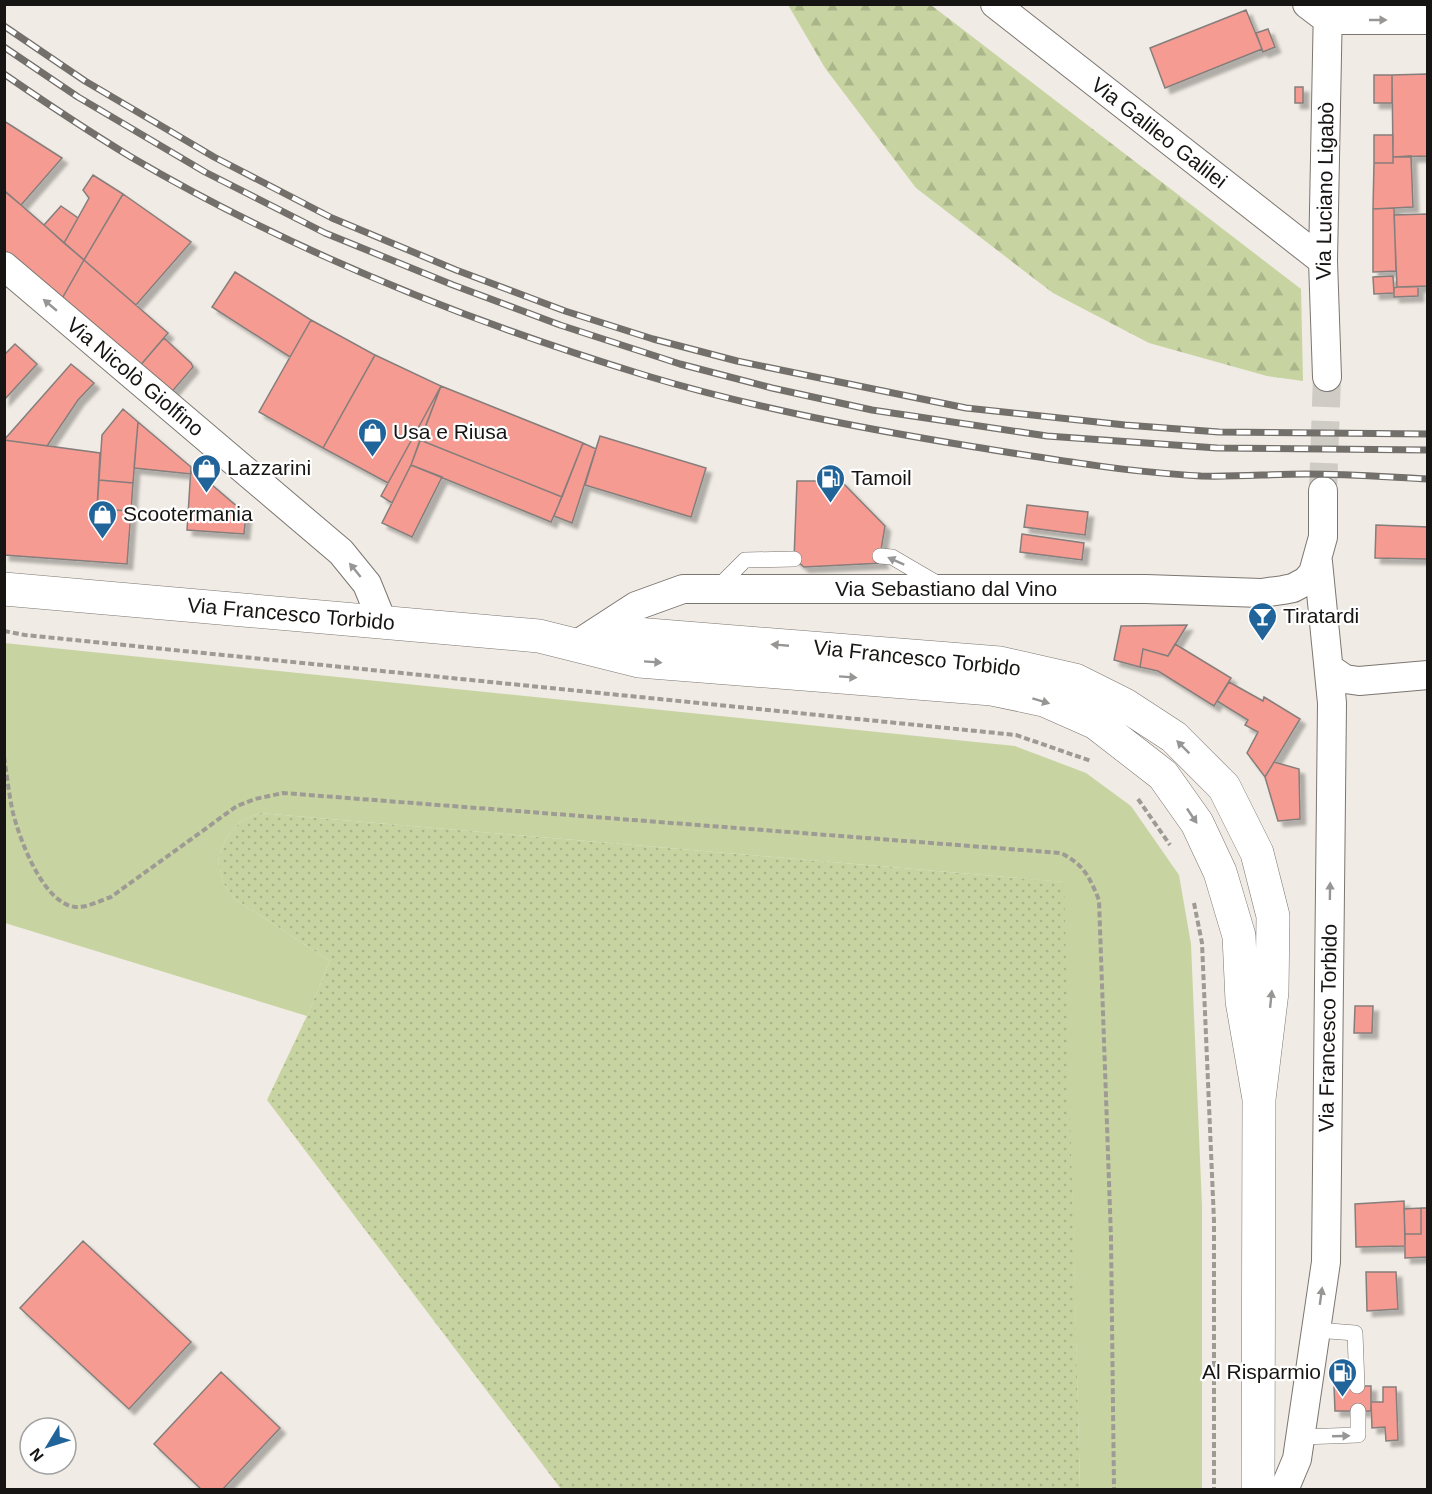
<svg xmlns="http://www.w3.org/2000/svg" width="1432" height="1494" font-family="Helvetica,sans-serif">
<defs>
<pattern id="grass-dots" width="8" height="8" patternUnits="userSpaceOnUse" patternTransform="scale(1.5)"><rect width="8" height="8" fill="#c7d4a1"/><path d="M2 2h.1M6 6h.1" fill="none" stroke="#aab58a" stroke-width="1.8" stroke-linecap="round"/></pattern>
<pattern id="forest-firs" width="22" height="20" patternUnits="userSpaceOnUse" patternTransform="scale(1.5)"><rect width="22" height="20" fill="#c7d4a1"/><path d="M5 1l3.5 6h-7zM16 11l3.5 6h-7z" fill="#aab58a"/></pattern>
<filter id="shadow"><feDropShadow dx="5.5" dy="5.5" stdDeviation="1.5" flood-color="#0004"/></filter>
</defs>
<rect width="100%" height="100%" fill="#f0ebe4"/>
<path fill="url(#grass-dots)" d="M260,813L1065,882L1080,1489H561L267,1100L307,1016L330,961L235,899L223,883L218,860L225,840L240,822Z"/>
<path fill="url(#forest-firs)" d="M788,5H931L1301,289L1303,381L1267,376L1149,343L1053,293L916,188L825,68Z"/>
<path fill="#c7d4a1" d="M4,643L1015,746L1086,773L1131,806L1179,875L1191,944L1202,1206V1489H1080L1064,882L260,813L240,822L225,840L218,860L223,883L235,899L330,961L307,1016L5,923Z"/>
<path fill="#f69b91" stroke="#867e7c" stroke-width="1.5" filter="url(#shadow)" d="M1246,10L1262,49L1165,88L1150,48Z
M1268,29L1275,47L1263,52L1256,33Z
M1427,74L1428,156L1393,157L1392,75Z
M1374,75H1392V103H1374Z
M1295,87H1303V103H1295Z
M4,121L62,158L21,205L4,191Z
M1374,135H1393V163H1374Z
M1411,156L1413,207L1373,209L1374,163H1393V157Z
M93,175L123,194L84,260L64,243L89,198L83,190Z
M5,191L84,260L60,302L4,254Z
M123,194L191,242L136,305L84,260Z
M61,206L78,218L64,243L44,225Z
M1394,208L1396,271L1373,272V209Z
M1428,214V286L1397,287L1394,215Z
M84,260L168,333L138,368L60,302Z
M235,272L311,320L290,357L212,307Z
M1393,276L1394,293L1374,294L1373,277Z
M1397,287H1418V296L1394,297V288Z
M311,320L375,355L323,448L259,412Z
M164,338L191,363L193,367L169,395L138,368Z
M15,344L37,364L4,400V355Z
M375,355L441,386L388,483L323,448Z
M71,364L94,383L78,400L47,446L4,440Z
M441,386L583,443L562,497L420,440Z
M441,386L411,465L392,503L381,496Z
M123,409L138,422L133,483L99,480L102,435Z
M138,422L191,467V474L134,468Z
M600,436L706,468L691,517L585,485Z
M600,436L572,523L554,516L583,443L596,449Z
M4,440L100,453L97,509L131,511L127,564L4,555Z
M420,440L562,497L551,522L411,465Z
M411,465L442,477L412,537L382,523Z
M191,467L246,514L244,534L187,530Z
M99,480L133,483L131,511L97,509Z
M797,481H841L885,526L880,556L883,563L804,567L794,559Z
M1027,505L1088,512L1085,535L1024,527Z
M1376,525L1428,527V559L1375,558Z
M1022,534L1084,543L1082,560L1020,552Z
M1187,625L1168,656L1143,649L1140,667L1114,660L1121,626Z
M1175,644L1231,678L1214,706L1158,671L1140,667L1143,649L1168,656Z
M1229,682L1263,701L1264,697L1300,719L1265,777L1247,753L1258,732L1245,725L1248,720L1217,701Z
M1274,762L1299,769L1300,819L1278,821L1265,777Z
M1355,1006H1373L1372,1033H1354Z
M1404,1201L1405,1246L1356,1247L1355,1204Z
M1421,1208H1428V1257L1405,1258V1234H1421Z
M1421,1208V1234H1405L1404,1209Z
M83,1241L191,1342L129,1409L20,1308Z
M1366,1272H1396L1398,1309L1367,1311Z
M221,1372L280,1428L222,1490H202L154,1444Z
M1334,1386H1371V1411H1335Z
M1383,1387H1396L1398,1440L1386,1441L1385,1427L1372,1428L1371,1402H1383Z"/>
<g fill="none" stroke-linecap="round" stroke-linejoin="round">
<path stroke="#cfcbc5" stroke-width="28" stroke-dasharray="28 14" stroke-linecap="butt" d="M1323,491L1327,377"/>
<defs>
<path id="lane" d="M880,556L892,557L940,585
M716,589L745,560L794,559
M1316,1330L1355,1333L1357,1386
M1301,1437L1358,1435V1411"/>
<path id="street" d="M995,4L1323,261
M1307,4L1328,20H1428
M4,266L341,552L367,584L382,621
M1327,377L1323,261L1328,4
M579,643L636,606L683,589H1146L1261,593L1283,590L1293,588L1306,581L1313,573L1323,537V491
M1329,668L1345,679L1359,681L1428,675
M1284,1490L1297,1459L1326,1262L1332,703L1318,562"/>
<path id="primary" d="M4,589L539,636L639,661L992,689L1044,700L1096,723L1163,775L1197,823L1220,872L1239,936L1242,1001L1259,1099
M587,643L636,634L1000,663L1075,680L1125,705L1174,737L1224,787L1257,853L1273,916L1272,992L1259,1099L1258,1490"/>
</defs>
<use href="#lane" stroke="#7b7670" stroke-width="16"/>
<use href="#street" stroke="#7b7670" stroke-width="30"/>
<use href="#primary" stroke="#7b7670" stroke-width="34"/>
<path stroke="#9e9b95" stroke-width="4" stroke-dasharray="6 3" stroke-linecap="butt" d="M4,631L25,635L1016,735L1091,761
M4,757C7,776 9,795 13,813C20,840 43,903 75,907C87,908 101,900 111,897L237,806L255,799L283,793L1061,853C1084,865 1089,876 1099,900L1111,1238L1114,1490
M1138,799L1170,845
M1194,903L1202,943L1214,1221V1490"/>
<use href="#lane" stroke="#fff" stroke-width="15"/>
<use href="#street" stroke="#fff" stroke-width="28"/>
<use href="#primary" stroke="#fff" stroke-width="33"/>
<defs>
<path id="rail" d="M4,26L85,81L214,157L332,218L456,270L565,311L653,339L737,361L966,408L1125,425L1219,432L1428,434
M4,47L78,97L205,172L325,233L453,285L560,325L680,364L772,388L872,410L1047,436L1217,448L1428,450
M4,74C46,103 88,131 131,157C291,251 467,321 644,375C750,407 860,428 969,446C1044,458 1125,472 1201,476C1236,477 1272,474 1307,474C1347,474 1387,477 1428,479"/>
</defs>
<use href="#rail" stroke="#736f6b" stroke-width="7"/>
<use href="#rail" stroke="#fff" stroke-width="4.5" stroke-dasharray="14" stroke-linecap="butt"/>
</g>
<defs><path id="oneway-solid" d="M-6-.8H1V-3.2L6.5 0L1 3.2V.8H-6Z" transform="scale(1.5)"/></defs>
<g fill="#979695">
<use href="#oneway-solid" transform="translate(1378 20)"/>
<use href="#oneway-solid" transform="translate(50 305) rotate(-140)"/>
<use href="#oneway-solid" transform="translate(896 561) rotate(-156)"/>
<use href="#oneway-solid" transform="translate(355 570) rotate(-129)"/>
<use href="#oneway-solid" transform="translate(780 645) rotate(-175)"/>
<use href="#oneway-solid" transform="translate(653 662) rotate(4)"/>
<use href="#oneway-solid" transform="translate(848 677) rotate(4)"/>
<use href="#oneway-solid" transform="translate(1041 701) rotate(17)"/>
<use href="#oneway-solid" transform="translate(1183 747) rotate(-135)"/>
<use href="#oneway-solid" transform="translate(1192 816) rotate(56)"/>
<use href="#oneway-solid" transform="translate(1330 891) rotate(-89)"/>
<use href="#oneway-solid" transform="translate(1271 999) rotate(-84)"/>
<use href="#oneway-solid" transform="translate(1321 1296) rotate(-82)"/>
<use href="#oneway-solid" transform="translate(1341 1436) rotate(-2)"/>
</g>
<defs>
<symbol id="shop-pin" viewBox="-11 -11 22 30"><path d="M0 17L-7.5 6A9.5 9.5 0 1 1 7.5 6Z" fill="#216499" stroke="#fff"/><path d="M-5-2.5h2.3a2.7 3.5 0 0 1 5.4 0H5L5.5 6h-11ZM-1.5-2.5h3a1.5 2.3 0 0 0-3 0Z" fill="#fff"/></symbol>
<symbol id="fuel-pin" viewBox="-11 -11 22 30"><path d="M0 17L-7.5 6A9.5 9.5 0 1 1 7.5 6Z" fill="#216499" stroke="#fff"/><path d="M-5.5-6h7V0h2V4h1.3V-2.5L3-4.5l.8-.8L6-3V5H2.5V1h-1V6h-7ZM-4.2-4.7v3.2H.2V-4.7Z" fill="#fff"/></symbol>
<symbol id="bar-pin" viewBox="-11 -11 22 30"><path d="M0 17L-7.5 6A9.5 9.5 0 1 1 7.5 6Z" fill="#216499" stroke="#fff"/><path d="M-6-5H6L.8 .8V4.5H3.5V6h-7V4.5H-.8V.8Z" fill="#fff"/></symbol>
</defs>
<g fill-rule="evenodd">
<use href="#shop-pin" x="356" y="416" width="33" height="45"/>
<use href="#shop-pin" x="190" y="452" width="33" height="45"/>
<use href="#fuel-pin" x="814" y="462" width="33" height="45"/>
<use href="#shop-pin" x="86" y="498" width="33" height="45"/>
<use href="#bar-pin" x="1246" y="600" width="33" height="45"/>
<use href="#fuel-pin" x="1326" y="1356" width="33" height="45"/>
</g>
<g text-anchor="middle" stroke-width="4.5" stroke-linejoin="round" paint-order="stroke">
<g font-size="21" fill="#171513" stroke="#fff">
<text transform="translate(1159 133) rotate(38)" y="7">Via Galileo Galilei</text>
<text transform="translate(1325 191) rotate(-89)" y="7">Via Luciano Ligabò</text>
<text transform="translate(135 377) rotate(40)" y="7">Via Nicolò Giolfino</text>
<text x="946" y="596">Via Sebastiano dal Vino</text>
<text transform="translate(291 614) rotate(5)" y="7">Via Francesco Torbido</text>
<text transform="translate(917 658) rotate(6)" y="7">Via Francesco Torbido</text>
<text transform="translate(1328 1028) rotate(-89)" y="7">Via Francesco Torbido</text>
</g>
<g font-size="21" fill="#171513" stroke="#fff" text-anchor="start">
<text x="393" y="439">Usa e Riusa</text>
<text x="227" y="475">Lazzarini</text>
<text x="851" y="485">Tamoil</text>
<text x="123" y="521">Scootermania</text>
<text x="1283" y="623">Tiratardi</text>
<text x="1321" y="1379" text-anchor="end">Al Risparmio</text>
</g>
</g>
<rect width="1432" height="1494" fill="none" stroke="#171513" stroke-width="12"/>
<g transform="translate(48 1446) rotate(232)"><circle r="28" fill="#ffffff" stroke="#a2a1a1" stroke-width="1.5"/>
<path d="M0-4.5L10 22L0 15L-10 22Z" fill="#216499"/>
<text y="-9" font-size="16" font-weight="bold" text-anchor="middle" fill="#171513">N</text>
</g>
</svg>
